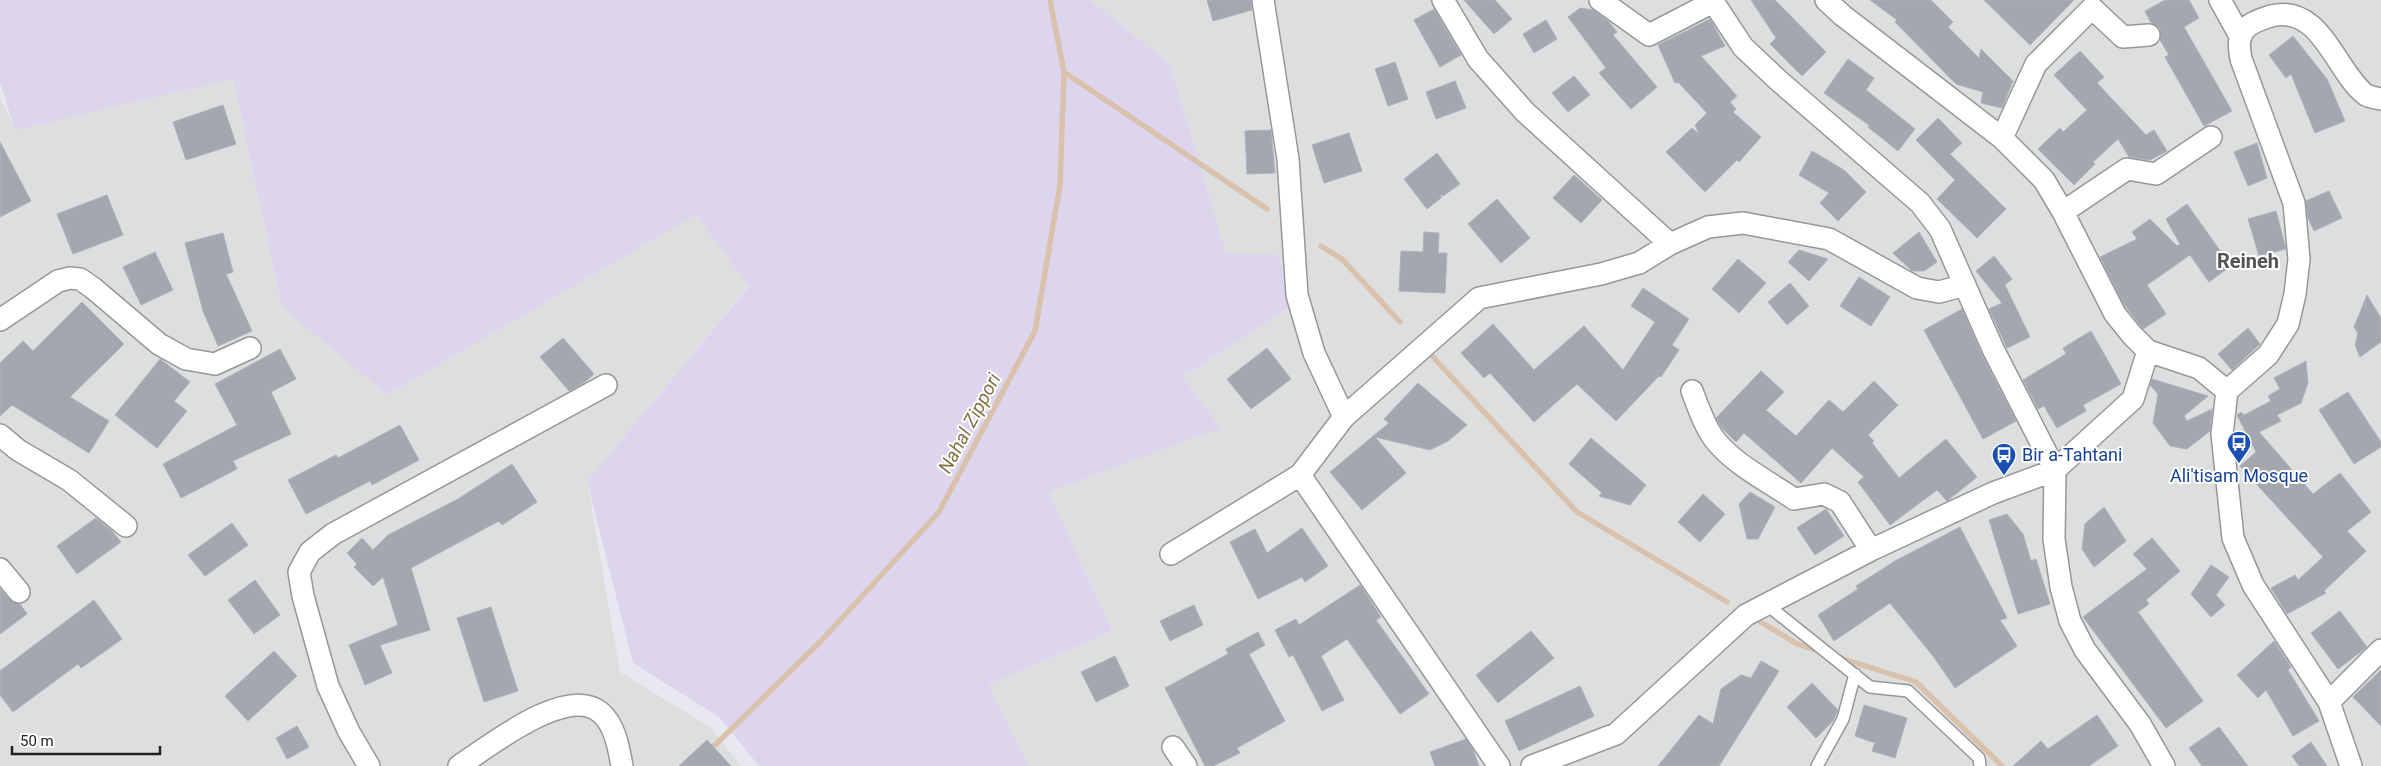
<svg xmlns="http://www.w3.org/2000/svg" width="2381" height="766" font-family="Roboto,sans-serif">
<rect width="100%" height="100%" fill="#e8e9f0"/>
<path fill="#dddede" d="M1090,0H2381V766H1029L988,685L1112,631L1049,492L1219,428L1183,377L1289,307L1226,253L1170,64Z
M233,79L282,307L387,395L696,215L749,285L587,481L620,672L710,727L741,766H0V98L15,129Z"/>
<path fill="#dcd5ed" d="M0,0H1090L1170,64L1226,253L1279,255L1289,307L1183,377L1220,428L1049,492L1112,631L988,685L1029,766H759L719,717L633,663L587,481L749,286L696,215L387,395L282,307L233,79L15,130L0,83Z"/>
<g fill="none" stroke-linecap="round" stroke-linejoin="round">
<path stroke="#d9c1ac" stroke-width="5.5" d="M1064,72L1267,209
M1321,246L1342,259L1400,322
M1432,356L1577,512L1727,602
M1756,619L1797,644L1819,651
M1837,657L1916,682L2002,766
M709,751L821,641L939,512L1035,331L1060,185L1064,72L1050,0"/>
</g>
<path fill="#a4a7ae" stroke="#abb2c0" d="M1207,0H1251L1252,10L1213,21Z
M1464,0H1495L1512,19L1494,34Z
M1751,0H1775L1826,52L1802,76L1770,44L1776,38Z
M1870,0H1931L1953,22L1948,27L1979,58L1981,49L2013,81L2002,108L1981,103L1983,92L1956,84L1895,22L1897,20Z
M1984,0H2074L2030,45Z
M2165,0H2189L2199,18L2184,27L2232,111L2204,126L2165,57L2169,55L2160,40V28L2151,23L2145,11Z
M1580,8L1593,10L1609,22L1617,32L1613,35L1657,87L1631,109L1599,73L1606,68L1568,17Z
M1434,9L1461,55L1440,67L1414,20Z
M1710,19L1725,46L1701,56L1737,96L1730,102L1736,109L1733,112L1761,137L1739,162L1737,160L1705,192L1666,152L1692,128L1699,134L1695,125L1707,113L1678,82L1675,83L1658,45Z
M1546,20L1557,39L1534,53L1523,34Z
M2293,36L2327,79L2345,121L2315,133L2291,74L2286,78L2269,55Z
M2080,51L2104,77L2097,83L2146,135L2154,130L2167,151L2150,160L2129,157L2118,139L2093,162L2095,164L2074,185L2038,149L2060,128L2063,132L2087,110L2054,75Z
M1848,59L1874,78L1866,90L1915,129L1898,151L1868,127L1870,126L1824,93Z
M1395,62L1408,99L1388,106L1375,69Z
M1574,76L1590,95L1568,112L1552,93Z
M1455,81L1466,108L1436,119L1426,92Z
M223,105L236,144L186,160L173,122Z
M1938,118L1962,143L1950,154L2006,209L1977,238L1937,199L1955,180L1916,140Z
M1271,130L1275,173L1247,174L1245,131Z
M1349,133L1362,171L1324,183L1312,145Z
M0,142L31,201L0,217Z
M2257,143L2267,178L2248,186L2234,152Z
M1812,151L1844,170L1866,192L1838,221L1820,203L1829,193L1799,175Z
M1437,153L1460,184L1443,196L1441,194V198L1427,209L1404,179Z
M1574,175L1602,200L1581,223L1553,198Z
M2329,191L2342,218L2314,231L2308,218L2306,201Z
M107,195L123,235L73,254L57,214Z
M1497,199L1530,238L1501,263L1468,224Z
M2187,204L2231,266L2209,282L2190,255L2147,285L2166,314L2143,329L2123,303L2100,257L2137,239L2132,232L2150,219L2177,246L2180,244L2166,219Z
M2276,211L2286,249L2259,256L2248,219Z
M1424,232L1439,233L1438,253H1447L1445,293L1399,291L1401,251L1423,252Z
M1919,232L1937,262L1924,271H1912L1893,253Z
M223,233L233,272L226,274L252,331L218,346L203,311L185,243Z
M1799,250L1828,259L1809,281L1788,262Z
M155,252L173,290L141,305L123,267Z
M1994,256L2012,279L2005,285L2030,337L2007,348L1989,309L2002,303L1976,271Z
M1738,259L1766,283L1739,313L1712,289Z
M1859,277L1890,297L1871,326L1840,306Z
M1790,283L1809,306L1787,325L1768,302Z
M1643,288L1689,319L1672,345L1679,350L1661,377L1659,376L1616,421L1577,384L1534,422L1490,373L1484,378L1461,353L1493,324L1534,370L1584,326L1623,370L1655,322L1631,306Z
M2367,295L2381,318V342L2360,357L2355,345L2358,333L2354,327Z
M82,302L124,344L70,397L109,421L89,453L12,405L0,416V363L23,341L33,351Z
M1962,309L1982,355L2016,421L1983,439L1924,330Z
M2248,328L2260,344L2232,370L2218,354Z
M2091,331L2121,384L2083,405L2086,411L2057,428L2044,406L2038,409L2023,380L2066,354L2063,348Z
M563,338L594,374L585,382L569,391L540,357Z
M1267,348L1291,379L1251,409L1227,379Z
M280,349L296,379L271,392L291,434L233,461L237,469L181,498L163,464L237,425L215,384Z
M160,359L190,382L174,401L187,411L157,448L115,415Z
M2306,361L2308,383L2301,403L2277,415L2281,421L2259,432L2313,494L2340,473L2371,512L2347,531L2366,551L2324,591L2326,593L2287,614L2271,588L2295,575L2298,580L2323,557L2240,466L2256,452L2237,415L2241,412L2244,415L2271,401L2268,396L2280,389L2274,378Z
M1761,371L1784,392L1766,410L1796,436L1829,400L1843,412L1874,381L1898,405L1868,435L1874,441L1872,443L1899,478L1946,439L1977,477L1947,501L1937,490L1890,525L1858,482L1864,477L1832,448L1801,483L1744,433L1736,442L1722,428L1716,418Z
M2152,379L2208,396L2184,416L2187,421L2212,409L2210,431L2187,449L2170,446L2153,423L2158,394L2150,385Z
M1418,383L1467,425L1448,441L1430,450L1375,437L1406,473L1362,510L1330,472L1389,423L1384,419Z
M2348,392L2381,442V447L2354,464L2319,410Z
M400,425L419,460L372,485L370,481L306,514L288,480L336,455L338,458Z
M1591,438L1646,485L1630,505L1599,496L1602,493L1569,464Z
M512,464L537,502L502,525L499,521L411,568L430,630L380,645L392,673L365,685L349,645L398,625L383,577L373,586L354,567L357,564L347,553L362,538L373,550L388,535L458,499Z
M1750,492L1775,507L1758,539H1747L1739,504Z
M1703,494L1725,514L1700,542L1678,522Z
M2104,507L2126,541L2094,567L2082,549L2085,524Z
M1826,509L1844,536L1815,555L1797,528Z
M2007,514L2023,534L2031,561L2036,559L2050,604L2018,614L1989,520Z
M96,518L112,531L121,542L77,574L57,546Z
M232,523L248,545L205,576L188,555Z
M1960,527L2007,618L2000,620L2017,646L1955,688L1933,656L1890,603L1834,641L1818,615L1858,589L1856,586L1895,561Z
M1302,528L1328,566L1305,582L1302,577L1258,599L1230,542L1255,529L1267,553Z
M2152,538L2180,571L2146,600L2149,604L2138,612L2203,701L2166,728L2083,617L2147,569L2133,554Z
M2211,565L2229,577L2216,595L2225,605L2211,617L2191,594Z
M255,580L280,615L254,634L228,600Z
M1360,585L1381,617L1376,620L1429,694L1400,714L1347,639L1321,656L1344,700L1322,711L1293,655L1289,657L1275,630L1296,619L1299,625Z
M0,589L10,600L20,604L27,614L0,634Z
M94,600L122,639L81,668L78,664L13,712L0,695V671Z
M1194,605L1203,625L1170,641L1160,621Z
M491,607L518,691L484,702L457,618Z
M2340,611L2367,647L2338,669L2311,633Z
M1531,631L1554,658L1498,703L1476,675Z
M1258,632L1265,645L1249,654L1285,721L1237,748L1240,753L1213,766H1205L1165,688L1228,654L1226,649Z
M2274,641L2291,667L2288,670L2319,721L2293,736L2266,690L2258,698L2237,675Z
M274,651L297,676L248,721L225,696Z
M1115,656L1129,686L1096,702L1081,672Z
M1761,661L1779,671L1719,766H1658L1699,715L1713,724L1721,689L1741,675L1751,678Z
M2381,670V726L2353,697Z
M1812,683L1838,710L1833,721L1816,738L1787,707Z
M1580,686L1594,716L1519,751L1505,721Z
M1864,705L1907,718L1895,758L1872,751L1875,743L1855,736Z
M2097,715L2118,746L2089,766H2013L2041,741L2048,749Z
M297,726L309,747L287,759L276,738Z
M2219,727L2248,766H2202L2189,748Z
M1466,739L1473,750L1479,766H1435L1430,752Z
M707,740L731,766H679Z
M2311,742L2327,766H2299L2292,756Z"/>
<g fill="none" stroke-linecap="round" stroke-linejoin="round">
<defs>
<path id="service" d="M1766,604L1870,687L1908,691L1979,758L1980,766
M1817,766L1843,719L1855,674"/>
<path id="minor" d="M1263,0L1288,159L1297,295L1314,353L1344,417
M1443,0L1478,59L1525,112L1670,244
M1600,0L1649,35L1713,2
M1712,0L1743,47L1778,80L1920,203L1940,229L1993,349L2055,470L2054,539L2061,587L2070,621L2085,650L2140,724L2164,766
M1826,0L1842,15L2002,138L2044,180L2063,212L2115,314L2132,335L2148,351L2199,368L2227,391L2268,355L2288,324L2295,294L2299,259L2294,203L2241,59C2239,47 2237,37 2247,27C2254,21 2262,19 2271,16C2321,3 2336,73 2366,95C2370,97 2376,98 2381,99
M2220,0L2240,36
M2002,138L2036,64L2092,8L2123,37L2149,35
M2063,212L2127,169L2156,174L2211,137
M0,320L58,281L70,278L80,279L93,288L159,344L186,359L215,364L250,348
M1692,391C1698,407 1705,427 1715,440C1735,465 1768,481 1794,499L1824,494L1840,502L1871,550
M2227,391L2222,434L2233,538L2253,585L2329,702L2351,766
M0,435L18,450L69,480L126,526
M1300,475L1499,766
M1171,554L1300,475L1344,417L1479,298L1601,274L1639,263L1670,244L1708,227L1743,223L1829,239L1917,288L1939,292L1965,285
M0,569L19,592
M2329,702L2381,650
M1173,747L1186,766
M369,766L349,732L328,686L303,596L299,572L310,552L333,534L606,385
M459,766C488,747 568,683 601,713C615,725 619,749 622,766
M1532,766L1616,734L1746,615L1871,550L1993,493L2055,470L2133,399L2148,351"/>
</defs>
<use href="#service" stroke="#979797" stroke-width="14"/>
<use href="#minor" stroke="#979797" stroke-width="24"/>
<use href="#service" stroke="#fff" stroke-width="11"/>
<use href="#minor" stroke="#fff" stroke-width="21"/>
</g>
<defs>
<symbol id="bus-pin" viewBox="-11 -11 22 30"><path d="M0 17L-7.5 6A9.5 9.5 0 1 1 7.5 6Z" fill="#1a4fb4" stroke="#fff"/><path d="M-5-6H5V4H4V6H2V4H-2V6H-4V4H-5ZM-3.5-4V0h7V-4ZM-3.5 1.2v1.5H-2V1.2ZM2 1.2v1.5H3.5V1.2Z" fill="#fff"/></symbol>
</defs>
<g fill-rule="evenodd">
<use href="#bus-pin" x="2225" y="429" width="28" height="38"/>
<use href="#bus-pin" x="1990" y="441" width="28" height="38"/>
</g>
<g text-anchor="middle" stroke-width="4" stroke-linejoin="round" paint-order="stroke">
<g font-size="18" fill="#164399" stroke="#fff" text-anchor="start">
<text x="2022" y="461">Bir a-Tahtani</text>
<text x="2239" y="482" text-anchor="middle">Ali'tisam Mosque</text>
</g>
<g font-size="19" font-style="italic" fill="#827244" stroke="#fff">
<text transform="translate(969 423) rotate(-62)" y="7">Nahal Zippori</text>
</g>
<g font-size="20" font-weight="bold" fill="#535353" stroke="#fff">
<text x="2248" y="268">Reineh</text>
</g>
</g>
<path d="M12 746v8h148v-8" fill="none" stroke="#202020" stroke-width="2.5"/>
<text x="20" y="746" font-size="15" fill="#202020" stroke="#ffffff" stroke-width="4" paint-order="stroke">50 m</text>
</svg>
